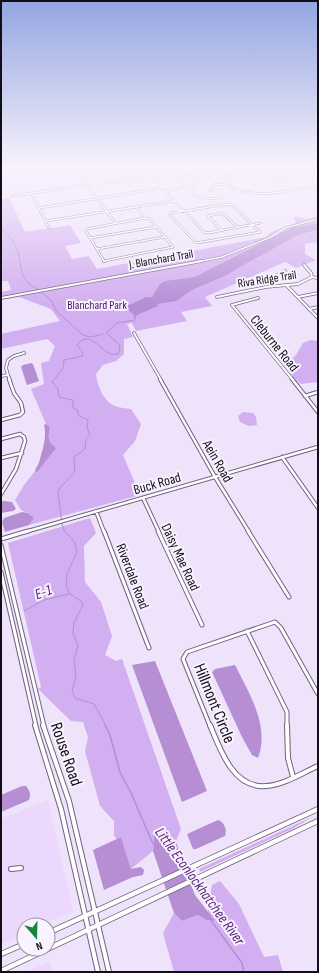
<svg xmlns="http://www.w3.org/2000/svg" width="319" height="973" font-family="'Sofia Sans Condensed',sans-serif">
<rect width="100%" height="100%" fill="#efe2fb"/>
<path fill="#ecd8fd" d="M73,168L84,184L8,196L1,181V175Z
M77,168H138L143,171L123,174L127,179L89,185Z
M48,800L73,911L42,925H24V933L1,944V819Z
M50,961L52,972H25Z"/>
<path fill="#d2aff0" d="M9,198L25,232L70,225L81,243L65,246L72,259L89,256L97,269L266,237L271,232L296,223L294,218L296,217L308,219L318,216V242L305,244V254L316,260L296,268L285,262L205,297L212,306L181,312L187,321L136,331L132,323L127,324L133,337L124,339V354L116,361L103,365L96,374C97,385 104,402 115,406C120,408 126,408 131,409L141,424L135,441L123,455L140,495L29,525L34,518L28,513L21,510L15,500L24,485L35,471H37L49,444L48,440L50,427L46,424L31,389L44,384L41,363L49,361L55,346L47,339L1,349V334L60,321L51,309L19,297L1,300V292L11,290L8,281H1V199Z
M311,340L318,341V382L301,384L296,380L285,366L296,355L303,343Z
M243,412L253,413L256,417L257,425L249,426L240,422L238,416Z
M90,518L96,533L84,546L85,582L101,602L112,636L105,655L116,661L122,659L181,829L176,841L170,843L160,836L157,832L154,834L153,851L131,869L121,837L117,839L114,836V821L100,806L85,751L88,737L83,722L71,721L38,689L41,687L8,543Z
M314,816L292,829L200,872L199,869Z
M220,881L239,904L264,957L278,955L283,972H174L163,933L174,913L182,921L198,915L206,920L215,921L208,912L212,885Z"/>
<path fill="#b58ed4" d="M318,223V230L300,234L238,268L227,275L192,290L176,301L157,304L158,306L137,315L135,319L134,315L125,307L146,297H152L160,284L165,281L195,277L283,232L292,228Z
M31,363L33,364L39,381L27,385L21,367L23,365Z
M46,424L50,427C48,438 47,442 56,448L37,472L35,471C36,467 39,464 40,459C43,448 47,436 44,425Z
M3,501L12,502L16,509L13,511L1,513V502Z
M22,512L28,513L34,518L29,525L5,532L2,522L4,518Z
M155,661L207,791L182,802L132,665Z
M235,665C249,693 270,726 258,758L252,755L242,737L212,672L215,669Z
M22,786H26C30,791 31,794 29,800L1,812V795Z
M218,820C225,822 227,831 225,836L196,849H193L187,834Z
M157,831L160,836H166L170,843L176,841L182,862L195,895L215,921L206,920L198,915L182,921L174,913L153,851L154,834Z
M121,837L131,869L141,867L144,870L143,875L133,877L104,890L93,850Z"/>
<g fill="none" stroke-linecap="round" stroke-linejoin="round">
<path stroke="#b58ed4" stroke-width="1" d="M1,228C5,233 11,237 14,243C25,262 14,280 40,290
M41,292L51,300L56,311L83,335L91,337L103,334
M24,611L44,600L69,594
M106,726L94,704L75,698L72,691L76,676L74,660L78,646L73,633L74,623L83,605L82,602L69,593L66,585L67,574L77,552L75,543L64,530L62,524L58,492L59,489L75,472L74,457L85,449L86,439L90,435L87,428L88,420L79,416L77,410L73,408V400L59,397L58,389L52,382C57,377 58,373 63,368L64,360L83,356L82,351L77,345C88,330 98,347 109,353C111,355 115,354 118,354L120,350L119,344L106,333L117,323L135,320L134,316"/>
<path stroke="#b58ed4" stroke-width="1.5" d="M105,725L110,735L120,772L131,793L153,844
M210,919L242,963L244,972"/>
<defs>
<path id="minor-far4" d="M15,168L16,170
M75,168L115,223
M135,168L153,178L204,232L208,233L260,223
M160,168L162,170
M189,174L196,179L210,177
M227,177L239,174L233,168
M267,179L292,178L318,174
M239,190C221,200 201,204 186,187C183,184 179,181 178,177C191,170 216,166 227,177V184C253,202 289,190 318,186
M91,191L106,183L151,177
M166,191L194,186
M209,191L213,190L212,185L227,184
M31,193L49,228
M12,196L87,185
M228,204L232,205L260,232L196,243L170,215L172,213Z
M136,207L145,218
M39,208L162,188
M145,218L150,219L173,247L104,261L86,231V229Z
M46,221L174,201
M221,230L208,216L222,213L237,227
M90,238L156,227
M97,249L164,237
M196,262L222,257L271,237L285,228L318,219"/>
<path id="minor-far3" d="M104,261H105
M304,265L311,273L312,277
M273,285L268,279L285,271
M287,286L318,318
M217,297L266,287L298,284L312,277L318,278
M298,297L318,293
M1,298L202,261
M258,298L232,305L293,380
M309,309L318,307
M134,333L161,380
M8,375L6,368L8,360L14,356L24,353
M1,376L8,375L10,380"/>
<path id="minor-far2" d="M160,379L215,477L249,532
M292,379L318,412
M305,396L318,392
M1,420L20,415L23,412L21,403L14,393L9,379
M1,439L20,434L24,437L25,441L16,469L1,494
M282,457L318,508
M1,458L22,453
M143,498L159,532
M96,511L104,532
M25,532L318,447"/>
<path id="minor-far1" d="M104,531L149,648
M158,531L202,625
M248,531L289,597
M1,539L28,531
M1,545L44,726
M1,572L36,726
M247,631L287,712V726
M210,726L183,659L187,652L275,622L281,628L318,694"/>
<path id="minor" d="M35,725L61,809L98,972
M43,725L69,801L109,972
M210,725C220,749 233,789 266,786C284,785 302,773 318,766
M287,725L288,758L293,777
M11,869L21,868"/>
<path id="major" d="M48,933L318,809
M1,954L24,944
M1,971L318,821"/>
<path id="highway" d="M1,173L58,168"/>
</defs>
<use href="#minor-far4" stroke="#70627d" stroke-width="2.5"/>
<use href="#minor-far3" stroke="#70627d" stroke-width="3.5"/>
<use href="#minor-far2" stroke="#70627d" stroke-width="4.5"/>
<use href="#minor-far1" stroke="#70627d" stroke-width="5"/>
<use href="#minor" stroke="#70627d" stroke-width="6"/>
<use href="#major" stroke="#70627d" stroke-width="6"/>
<use href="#highway" stroke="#70627d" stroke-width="3"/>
<use href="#minor-far4" stroke="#fff" stroke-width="1.5"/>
<use href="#minor-far3" stroke="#fff" stroke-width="2"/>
<use href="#minor-far2" stroke="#fff" stroke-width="2.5"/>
<use href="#minor-far1" stroke="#fff" stroke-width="3"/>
<use href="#minor" stroke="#fff" stroke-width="4"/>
<use href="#major" stroke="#fff" stroke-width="4.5"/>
<use href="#highway" stroke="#fff" stroke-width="2"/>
</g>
<linearGradient id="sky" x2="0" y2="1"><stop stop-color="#93a5e0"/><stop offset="0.55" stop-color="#f8f2fd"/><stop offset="1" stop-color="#f8f2fd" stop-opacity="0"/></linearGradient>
<rect width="319" height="305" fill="url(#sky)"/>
<g text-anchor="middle" stroke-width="4" stroke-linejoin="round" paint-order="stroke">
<g font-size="12" fill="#120d17" stroke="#f9f2ff">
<text transform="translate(161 259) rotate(-10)" y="4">J. Blanchard Trail</text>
<text transform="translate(267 279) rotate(-9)" y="4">Riva Ridge Trail</text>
</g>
<g font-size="12" fill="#481367" stroke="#f9f2ff">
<text x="97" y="309">Blanchard Park</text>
</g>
<g font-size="14" fill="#120d17" stroke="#f9f2ff">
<text transform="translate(275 343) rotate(51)" y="5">Cleburne Road</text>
<text transform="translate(218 461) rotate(60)" y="5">Aein Road</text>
<text transform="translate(157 483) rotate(-16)" y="5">Buck Road</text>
<text transform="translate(181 557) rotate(65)" y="5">Daisy Mae Road</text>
<text transform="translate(133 576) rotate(69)" y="5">Riverdale Road</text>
</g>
<g font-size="15" font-style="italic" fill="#562376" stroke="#f9f2ff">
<text transform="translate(43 592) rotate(-20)" y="5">E-1</text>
<text transform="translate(200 886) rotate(54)" y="5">Little Econlockhatchee River</text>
</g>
<g font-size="17" fill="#120d17" stroke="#f9f2ff">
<text transform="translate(215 703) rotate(68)" y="6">Hillmont Circle</text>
<text transform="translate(67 754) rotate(71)" y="6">Rouse Road</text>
</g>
</g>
<rect width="319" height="973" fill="none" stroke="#120d17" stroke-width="4"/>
<g transform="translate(36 937) rotate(160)"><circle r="19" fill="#f9f2ff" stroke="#9d96a2"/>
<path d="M0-3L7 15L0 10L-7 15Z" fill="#15853c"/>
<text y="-6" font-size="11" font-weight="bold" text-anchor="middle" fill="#120d17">N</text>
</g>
</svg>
